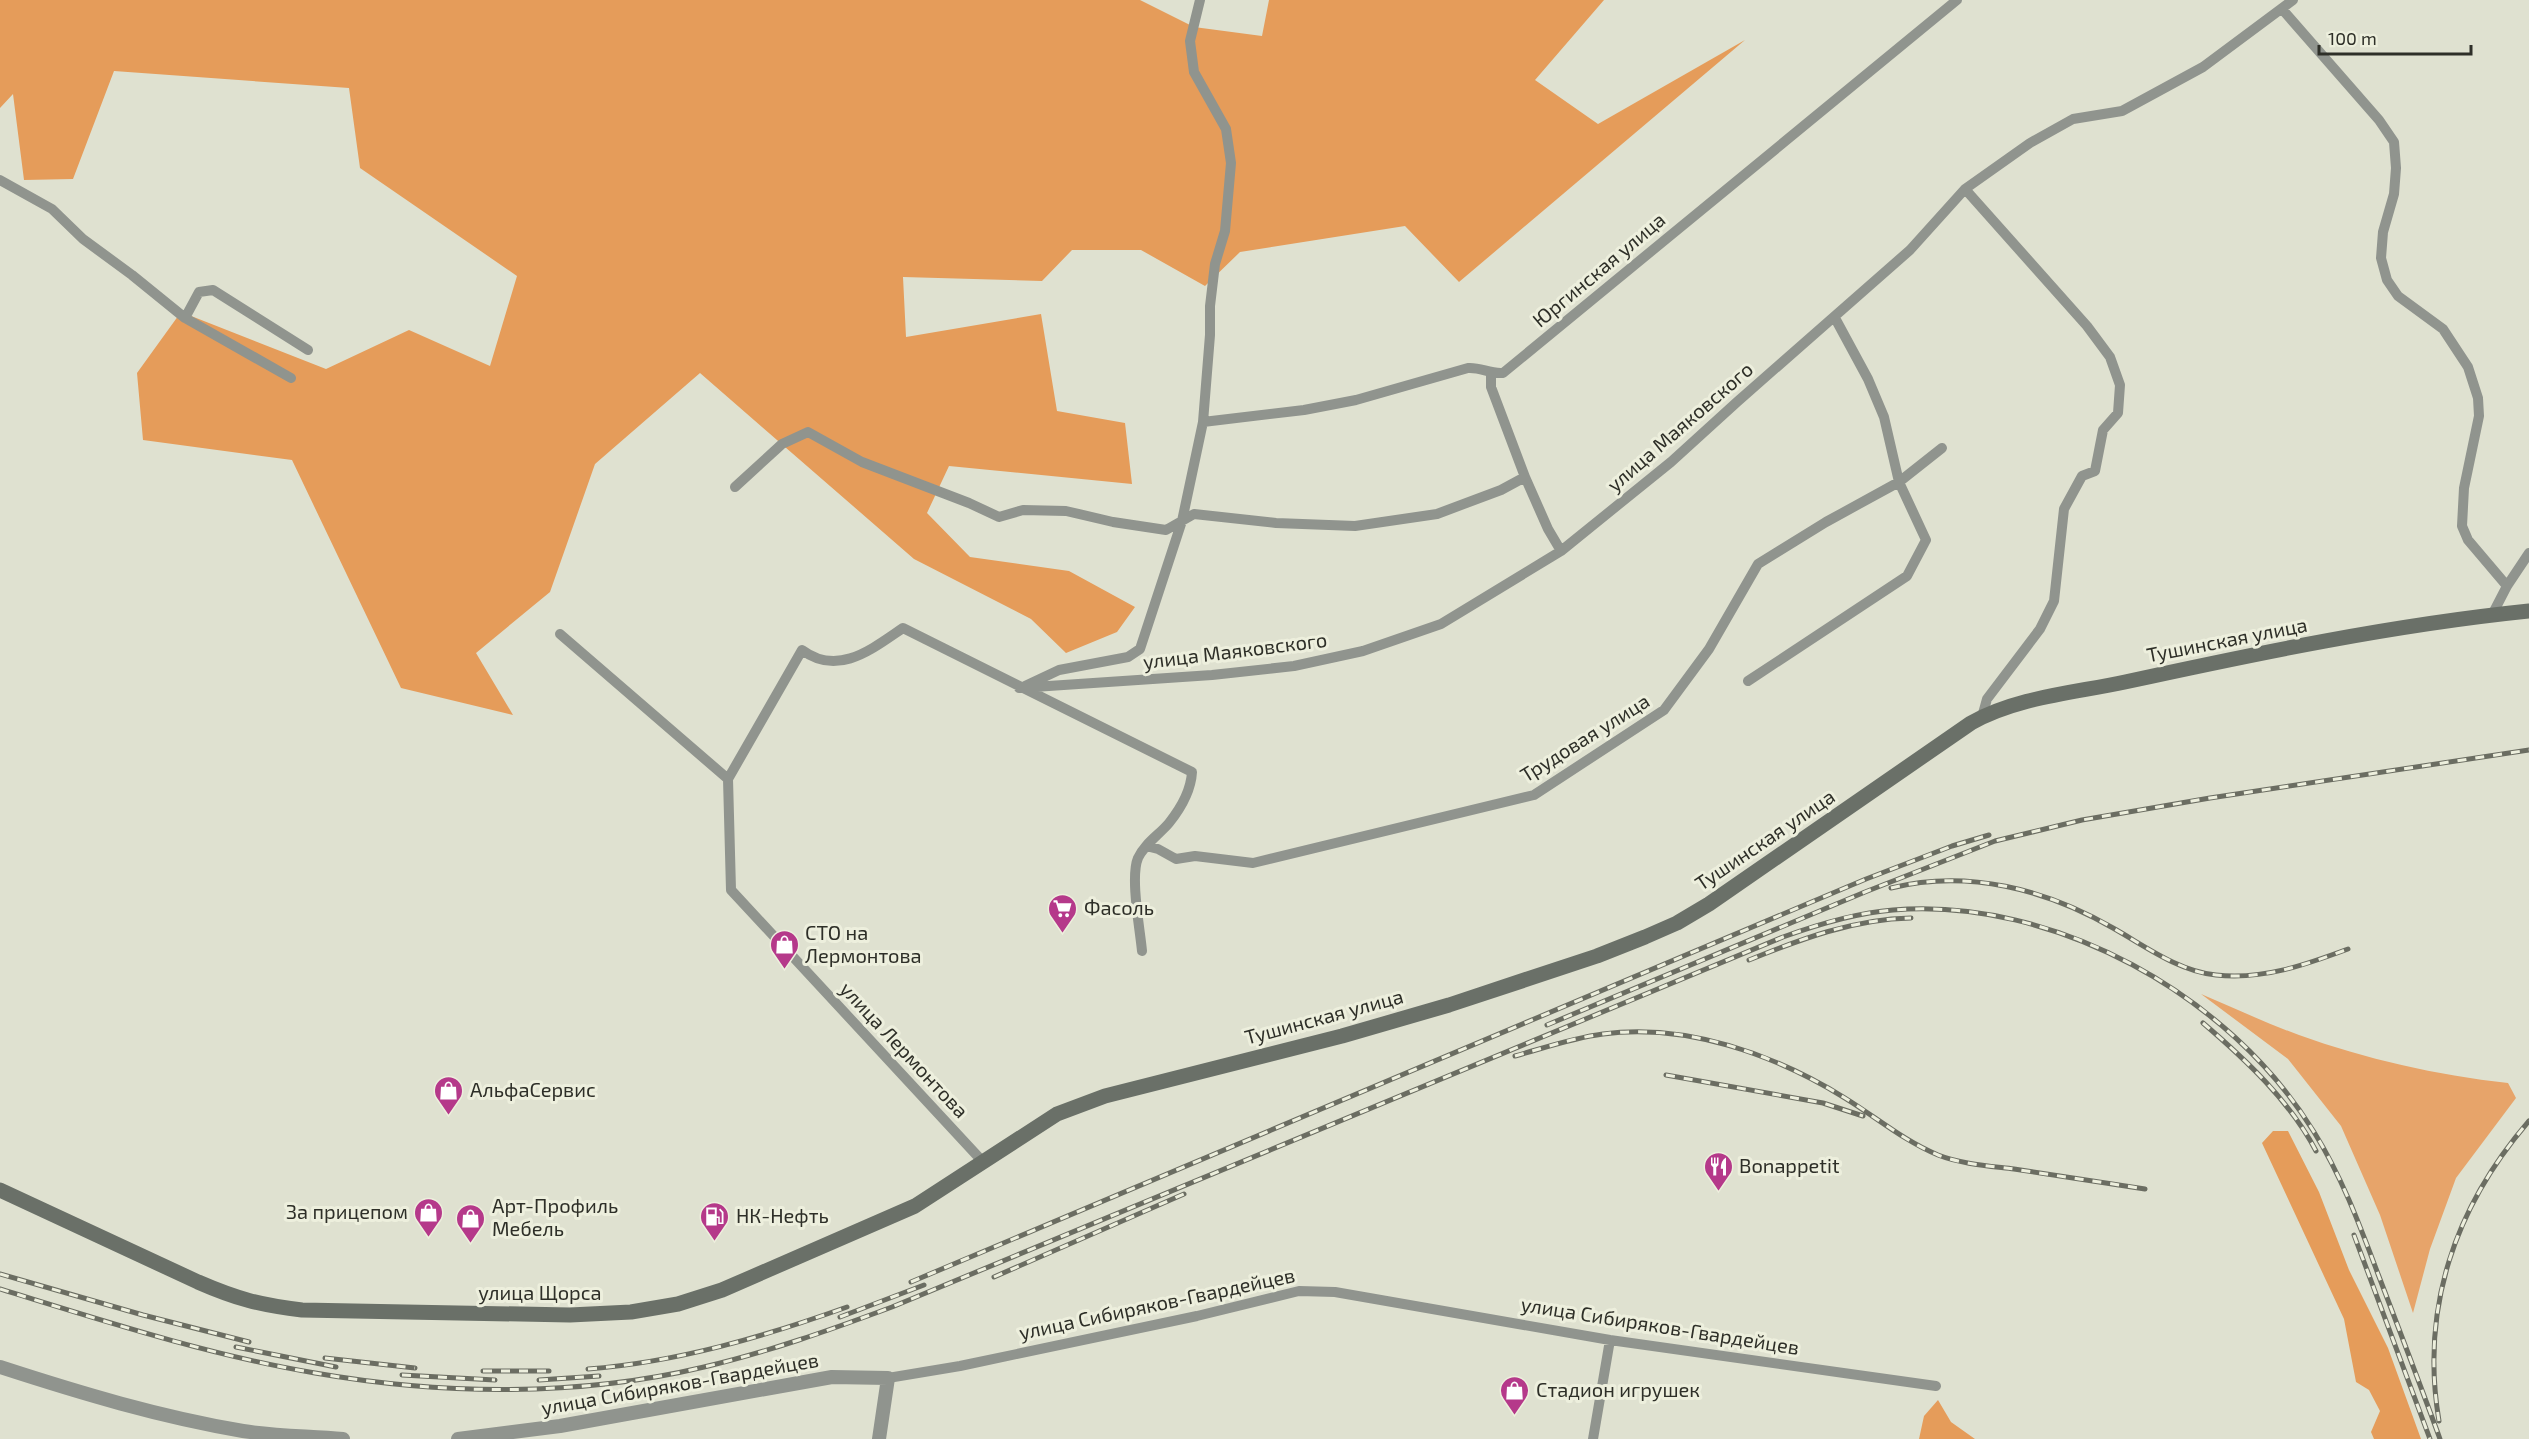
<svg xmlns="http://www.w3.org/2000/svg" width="2529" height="1439" font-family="'Exo 2',sans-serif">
<rect width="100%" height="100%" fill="#dfe1d0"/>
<path fill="#e7a46a" d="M2201,994C2234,1008 2266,1023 2299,1035C2366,1059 2436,1075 2508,1083L2516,1098L2456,1178L2430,1249L2413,1313L2380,1215L2341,1126L2288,1059Z"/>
<path fill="#e59c5a" d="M0,0H1140L1194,27L1262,36L1269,0H1604L1535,80L1598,124L1745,40L1459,282L1405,226L1240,252L1205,286L1141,250H1072L1042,281L903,277L906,337L1041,314L1057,411L1125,423L1132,484L949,466L927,513L970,557L1069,571L1135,607L1117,632L1066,653L1031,619L914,559L700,373L595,464L550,592L476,653L513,715L401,688L292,460L143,440L137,373L181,312L326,369L409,330L490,366L517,276L360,168L349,88L114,71L73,179L24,180L13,94L0,108Z
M2273,1131H2288L2319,1192L2349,1270L2388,1348L2421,1439H2374L2371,1432L2380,1411L2369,1390L2356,1382L2344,1319L2262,1143Z
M1938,1400L1951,1422L1975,1439H1919L1924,1416Z"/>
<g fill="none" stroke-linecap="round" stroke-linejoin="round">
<path stroke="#90948e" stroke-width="10" d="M2282,9L2379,120L2394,142L2396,168L2394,194L2383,232L2381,258L2387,280L2398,296L2443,329L2468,367L2478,398L2479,416L2464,488L2462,526L2468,540L2507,586
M0,180L52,209L83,239L132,275L185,318L199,292L213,290L308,350
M1965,189L2087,326L2110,357L2120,385L2118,413L2103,430L2095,471L2082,476L2064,509L2054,601L2040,629L1987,699L1982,717
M185,318L291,378
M1491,374V387L1525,477
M1203,422L1304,410L1356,400L1468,368C1481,367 1489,374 1503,373L1957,0
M735,487L782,444L808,432L862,462L969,503L999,517L1023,510L1066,511L1113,522L1166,530L1194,514L1276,523L1355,526L1437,514L1501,490L1525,477L1548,529L1561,551
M2492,615L2507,586L2529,553
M560,634L728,779L731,890L984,1163
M1748,681L1907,576L1926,540L1899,482L1884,417L1868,379L1835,318
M1025,686L1059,670L1128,657L1140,649L1182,521L1203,422L1210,335V306L1215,264L1225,231L1231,163L1226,129L1194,72L1190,41L1200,0
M1019,688L1212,675L1294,666L1363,651L1441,624L1561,551L1671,462L1737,402L1910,250L1965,189L2030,143L2073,119L2122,111L2203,67L2293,0
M728,779L802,650C838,677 872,649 903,628L1192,772C1191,790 1181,808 1169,823C1159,835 1145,843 1138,858C1130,877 1140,929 1142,951
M1146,846L1158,849L1176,859L1195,856L1253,863L1534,795L1664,710L1709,649L1758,564L1826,522L1899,482L1942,448
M888,1378L960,1366L1197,1316L1299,1291L1335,1292L1610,1340L1936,1386
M1593,1439L1610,1340"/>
<path stroke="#90948e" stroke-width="14" d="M0,1367C80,1393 160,1417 243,1431C276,1436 310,1436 343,1439
M458,1439L560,1426L832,1377L888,1378L879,1439"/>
<path stroke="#6a7068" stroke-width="15" d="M0,1190L198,1282C237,1299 260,1305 302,1310L570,1315L631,1312L678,1304L722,1290L915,1206L1057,1114L1105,1096L1342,1036L1449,1005L1597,956L1645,937L1677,923L1709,904L1971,723C2017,697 2074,693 2125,682C2258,653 2393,625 2529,611"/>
<defs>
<path id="rail" d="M1891,888C1967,869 2046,889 2113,928C2145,946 2178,971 2216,975C2263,980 2305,965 2348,949
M1749,960C1801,939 1854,919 1911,918
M2203,1023C2245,1059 2290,1101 2316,1151
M1547,1025L1865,892L1995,841L2082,820L2210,798L2529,750
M1515,1056C1544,1048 1572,1038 1603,1034C1686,1023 1774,1054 1845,1098C1876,1117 1904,1141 1938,1155C1961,1164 1990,1166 2014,1169C2058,1176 2101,1182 2145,1189
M1666,1075L1823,1103L1863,1116
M2354,1235L2430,1439
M0,1274L143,1315L249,1342
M994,1277L1184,1194
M911,1282L1866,879L1952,846L1989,835
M0,1289C104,1321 208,1355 315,1373C442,1395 578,1397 704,1367C768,1352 830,1330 892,1307L1783,937C1819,924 1855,913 1893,910C2054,897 2230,995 2314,1132C2342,1177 2360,1226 2378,1274C2399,1329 2420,1384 2440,1439
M840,1317L924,1285
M236,1347L336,1367
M325,1358L415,1368
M588,1369C678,1362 763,1337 847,1307
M483,1371H549
M402,1375L495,1380
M539,1380L599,1376
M2439,1421C2420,1308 2455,1207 2529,1121"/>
</defs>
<use href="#rail" stroke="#6b6d62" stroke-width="5"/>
<use href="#rail" stroke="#edefdd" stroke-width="3" stroke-dasharray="9" stroke-linecap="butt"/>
</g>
<defs>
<symbol id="supermarket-pin" viewBox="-11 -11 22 30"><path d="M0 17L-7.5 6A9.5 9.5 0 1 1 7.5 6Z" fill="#b5398a" stroke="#edefdd"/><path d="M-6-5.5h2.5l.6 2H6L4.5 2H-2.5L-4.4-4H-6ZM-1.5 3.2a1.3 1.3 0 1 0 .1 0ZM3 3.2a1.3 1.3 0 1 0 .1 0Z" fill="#fff"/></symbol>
<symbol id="shop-pin" viewBox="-11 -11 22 30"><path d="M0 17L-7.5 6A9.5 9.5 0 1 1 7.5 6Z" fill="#b5398a" stroke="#edefdd"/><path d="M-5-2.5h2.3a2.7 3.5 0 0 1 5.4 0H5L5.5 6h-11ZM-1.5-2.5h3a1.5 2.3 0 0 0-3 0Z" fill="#fff"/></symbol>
<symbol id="restaurant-pin" viewBox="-11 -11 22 30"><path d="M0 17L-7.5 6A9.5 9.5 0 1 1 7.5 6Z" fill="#b5398a" stroke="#edefdd"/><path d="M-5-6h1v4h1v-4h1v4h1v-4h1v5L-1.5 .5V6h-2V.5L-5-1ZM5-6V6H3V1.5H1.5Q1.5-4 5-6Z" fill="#fff"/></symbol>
<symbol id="fuel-pin" viewBox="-11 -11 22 30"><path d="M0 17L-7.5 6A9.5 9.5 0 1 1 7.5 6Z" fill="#b5398a" stroke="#edefdd"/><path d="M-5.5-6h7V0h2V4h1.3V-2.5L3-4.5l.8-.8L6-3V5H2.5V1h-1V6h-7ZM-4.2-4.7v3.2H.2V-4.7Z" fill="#fff"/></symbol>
</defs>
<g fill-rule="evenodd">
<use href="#supermarket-pin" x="1046" y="892" width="33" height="45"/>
<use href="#shop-pin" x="768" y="928" width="33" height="45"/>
<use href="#shop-pin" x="432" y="1074" width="33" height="45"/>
<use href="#restaurant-pin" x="1702" y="1150" width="33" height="45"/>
<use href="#shop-pin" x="412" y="1196" width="33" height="45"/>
<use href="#fuel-pin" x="698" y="1200" width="33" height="45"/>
<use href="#shop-pin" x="454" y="1202" width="33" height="45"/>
<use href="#shop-pin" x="1498" y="1374" width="33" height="45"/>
</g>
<g text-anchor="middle" stroke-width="6" stroke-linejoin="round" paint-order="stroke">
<g font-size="20" fill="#2e2f28" stroke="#edefdd">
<text transform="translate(1599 270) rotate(-40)" y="7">Юргинская улица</text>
<text transform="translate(1680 427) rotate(-41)" y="7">улица Маяковского</text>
<text transform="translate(2227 640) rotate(-11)" y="7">Тушинская улица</text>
<text transform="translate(1235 651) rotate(-7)" y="7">улица Маяковского</text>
<text transform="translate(1585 738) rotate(-32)" y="7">Трудовая улица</text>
<text transform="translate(1765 840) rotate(-34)" y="7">Тушинская улица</text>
<text transform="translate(1324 1017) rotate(-15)" y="7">Тушинская улица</text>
<text transform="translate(904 1050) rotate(47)" y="7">улица Лермонтова</text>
<text x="540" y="1300">улица Щорса</text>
<text transform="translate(1157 1304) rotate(-12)" y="7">улица Сибиряков-Гвардейцев</text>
<text transform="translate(1660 1326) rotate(9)" y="7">улица Сибиряков-Гвардейцев</text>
<text transform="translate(680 1384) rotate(-10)" y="7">улица Сибиряков-Гвардейцев</text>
</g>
<g font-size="20" fill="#2e2f28" stroke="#edefdd" text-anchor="start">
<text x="1084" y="915">Фасоль</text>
<text x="805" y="940">СТО на<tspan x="805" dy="23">Лермонтова</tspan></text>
<text x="470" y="1097">АльфаСервис</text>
<text x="1739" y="1173">Bonappetit</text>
<text x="492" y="1213">Арт-Профиль<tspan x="492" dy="23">Мебель</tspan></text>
<text x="408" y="1219" text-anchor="end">За прицепом</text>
<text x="736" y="1223">НК-Нефть</text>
<text x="1536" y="1397">Стадион игрушек</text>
</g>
</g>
<path d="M2319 45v9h152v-9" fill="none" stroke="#2e2f28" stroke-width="3"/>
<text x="2328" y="45" font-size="18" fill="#2e2f28" stroke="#edefdd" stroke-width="4.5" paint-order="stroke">100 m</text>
</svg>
